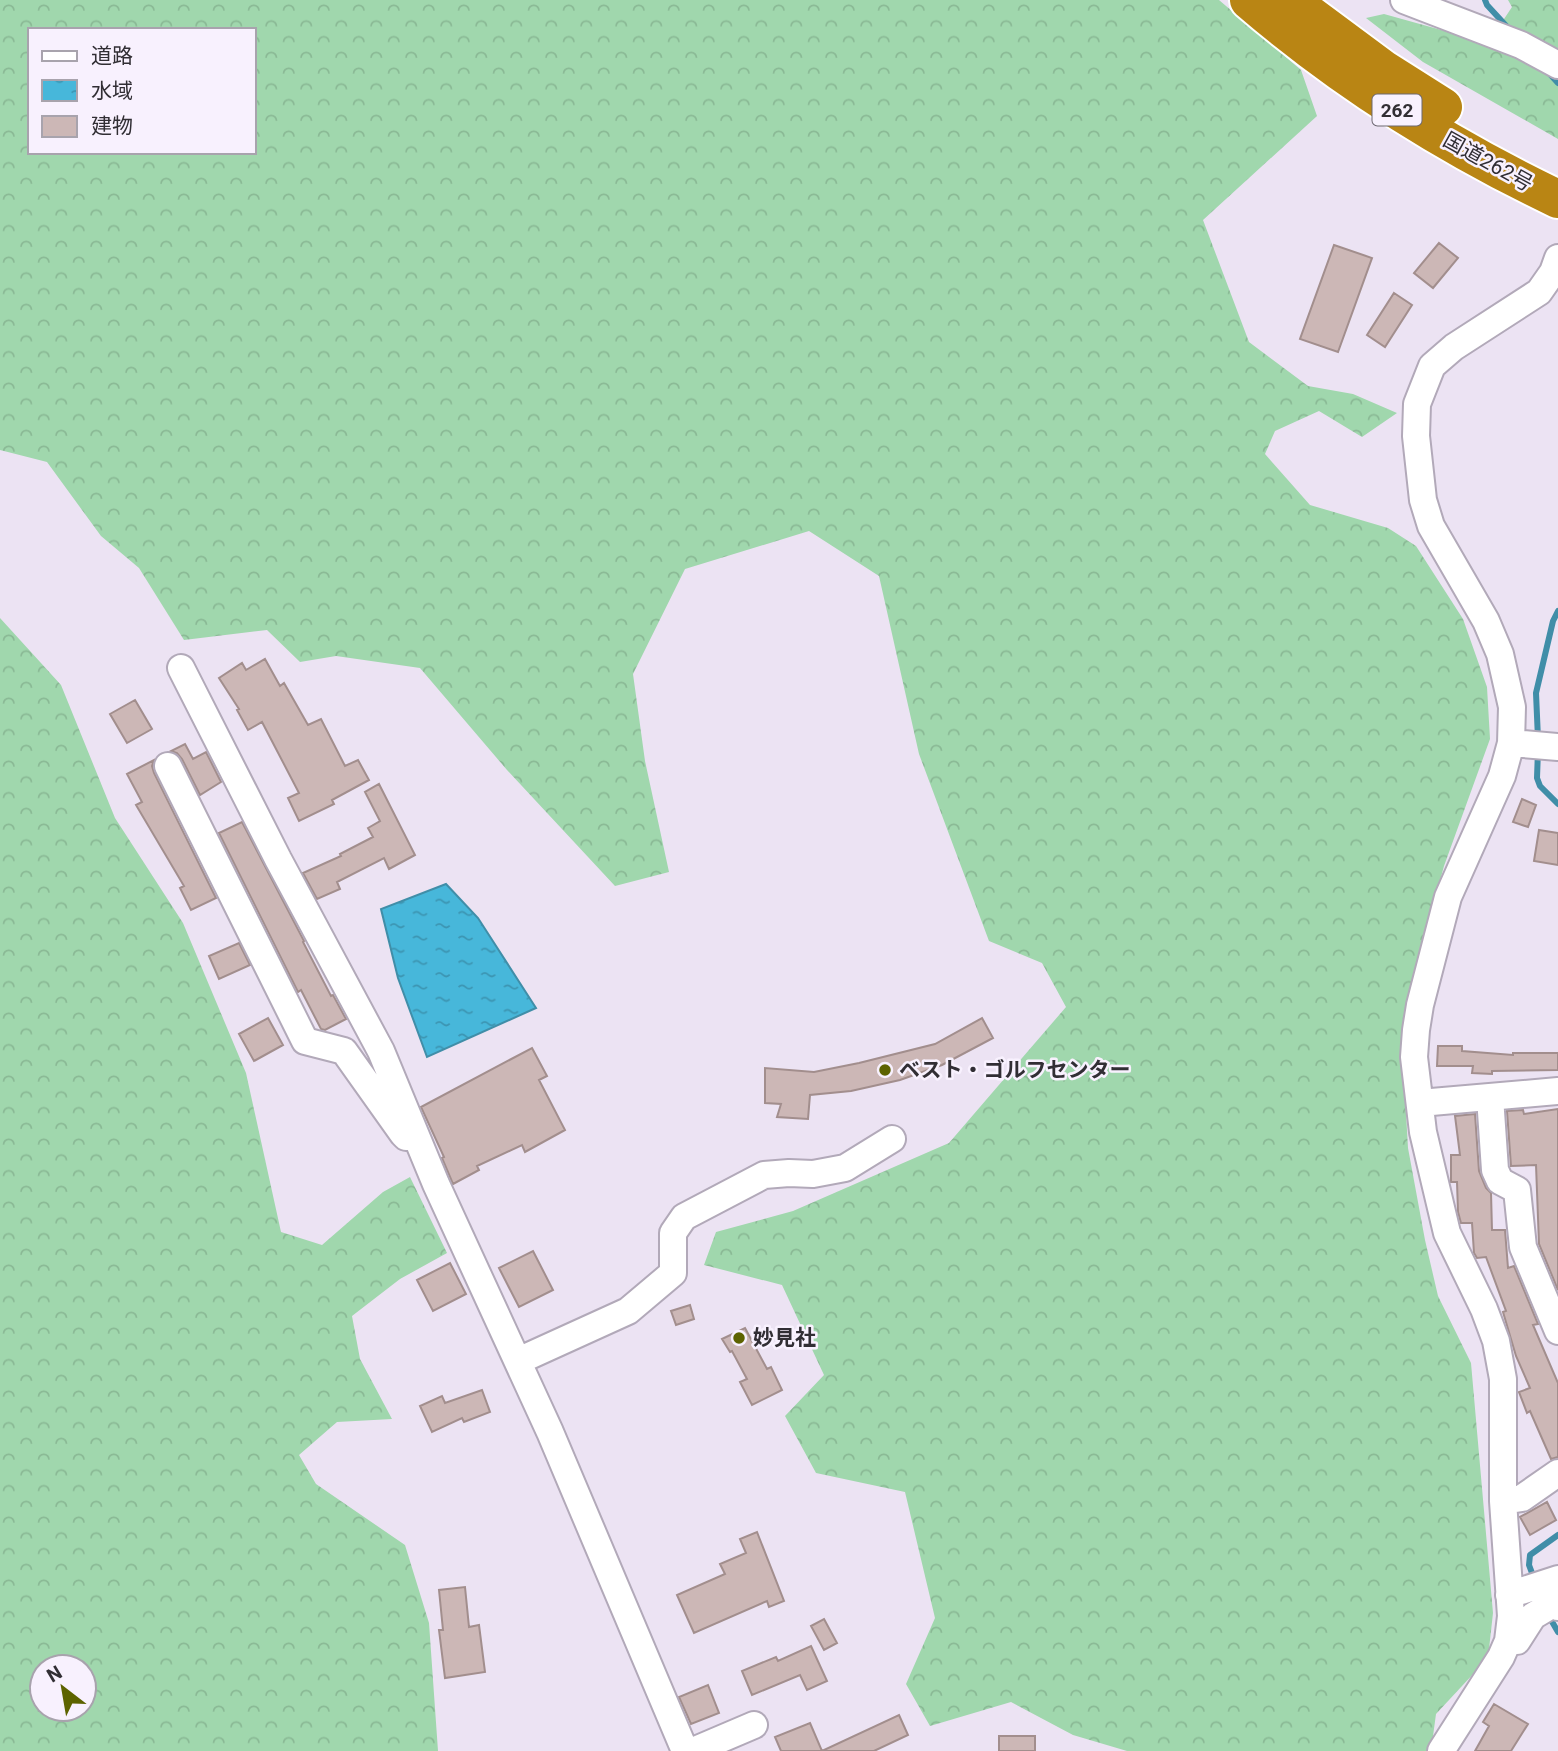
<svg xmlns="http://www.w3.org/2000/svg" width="1558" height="1751" font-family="Roboto,'Noto Sans JP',sans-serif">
<defs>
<pattern id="forest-crowns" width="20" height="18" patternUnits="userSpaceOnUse" patternTransform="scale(1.75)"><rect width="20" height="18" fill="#a0d7ad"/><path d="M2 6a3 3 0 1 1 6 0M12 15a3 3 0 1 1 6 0" fill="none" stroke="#8ab995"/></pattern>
<pattern id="water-ripples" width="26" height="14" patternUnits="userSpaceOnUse" patternTransform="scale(1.75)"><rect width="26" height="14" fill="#47b7da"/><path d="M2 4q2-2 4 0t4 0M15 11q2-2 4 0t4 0" fill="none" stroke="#3c95b2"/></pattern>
</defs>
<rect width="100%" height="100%" fill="#ece3f3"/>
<path fill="url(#forest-crowns)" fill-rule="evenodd" d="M0,0H1219L1301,70L1317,116L1203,220L1249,342L1308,386L1353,394L1397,413L1362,437L1319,411L1275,431L1265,454L1310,505L1388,528L1416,546L1463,619L1487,687L1490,739L1444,866L1423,943L1402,1043L1408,1148L1425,1240L1438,1296L1471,1363L1493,1613L1488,1658L1436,1714L1431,1751H1127L1073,1735L1011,1702L930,1726L906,1684L935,1618L905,1492L816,1473L785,1416L824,1375L782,1285L704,1265L716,1232L793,1211L949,1143L1066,1007L1042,963L989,941L919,754L879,576L809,531L685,569L633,674L645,761L669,872L615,886L507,770L420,668L336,656L300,662L267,630L184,640L139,568L101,536L47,462L0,450ZM30,30H254V152H30Z
M1508,0H1558V139L1423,62L1366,18L1384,14L1488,43L1512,7Z
M0,618L61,685L115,818L183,923L246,1073L281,1232L322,1245L383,1192L410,1177L447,1253L400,1279L352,1316L360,1359L392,1419L337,1422L299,1455L316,1484L405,1545L429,1623L438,1751H0ZM84,1667V1709H42V1667Z"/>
<path fill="url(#water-ripples)" stroke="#408ea8" stroke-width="2" d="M446,884L478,918L536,1008L427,1057L398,978L381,909Z"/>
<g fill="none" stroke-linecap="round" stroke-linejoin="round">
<path stroke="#408ea8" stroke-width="6" d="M1485,0L1487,5L1510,30
M1548,72L1558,83
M1538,739L1536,693L1553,621L1558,611
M1538,750L1537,778L1540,786L1558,804
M1535,1581L1529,1565L1530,1555L1558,1535
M1547,1613L1558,1632"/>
</g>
<path fill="#ccb7b6" stroke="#a28e8d" stroke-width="2" d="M1439,243L1458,258L1433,288L1414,273Z
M1334,245L1372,258L1338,352L1300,339Z
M1394,293L1412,305L1385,347L1367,335Z
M265,659L280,686L284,683L308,725L321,719L345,766L358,760L369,780L332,800L334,804L299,821L288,798L299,793L262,722L248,730L237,710L239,709L219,678L242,663L246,670Z
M135,700L152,729L127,743L110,714Z
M185,744L193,759L206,752L221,782L200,795L182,759L177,753L171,751Z
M154,760L152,766L154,773L216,898L191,910L180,888L184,886L136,805L142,802L127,774Z
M379,784L415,855L389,869L384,858L337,882L340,889L317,899L303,873L341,856L340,854L373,837L368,828L380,821L365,792Z
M1522,799L1536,805L1528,827L1513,822Z
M242,822L304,941L303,942L331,996L333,995L346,1019L325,1030L321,1029L301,990L298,992L219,833Z
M1539,830L1558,833V865L1534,861Z
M239,943L250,965L219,979L209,956Z
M268,1018L283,1045L254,1061L239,1034Z
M982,1018L993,1038L942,1065L900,1080L851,1091L810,1095L808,1119L777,1117L781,1104L765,1103V1068L814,1072L859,1063L935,1044Z
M1438,1046H1462V1051L1513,1055V1053H1558V1070L1492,1071V1074L1472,1073L1473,1066H1437Z
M532,1048L547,1076L539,1080L565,1130L525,1152L522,1145L477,1166L479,1170L453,1184L442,1158L444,1157L421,1107Z
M1558,1109V1290L1539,1244L1536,1165L1511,1166L1507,1111L1523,1110L1524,1114Z
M1475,1114L1479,1171L1486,1188L1491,1193L1492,1230H1505L1508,1268L1514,1266L1538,1324L1533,1325L1558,1383V1457L1551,1459L1530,1411L1527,1413L1519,1392L1530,1388L1516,1356L1503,1312L1506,1311L1486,1257L1477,1258L1474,1253L1472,1223H1461L1458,1212L1457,1182H1451V1155H1460L1455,1116Z
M533,1251L553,1290L519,1307L499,1268Z
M450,1263L466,1294L433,1311L417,1280Z
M690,1305L694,1319L676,1325L671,1311Z
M745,1328L767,1369L771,1367L782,1390L752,1405L740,1382L747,1379L732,1351L730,1352L722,1339Z
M482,1390L490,1412L464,1422L462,1418L432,1432L420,1406L442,1396L445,1403Z
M1547,1502L1556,1520L1530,1535L1520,1517Z
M757,1532L784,1601L769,1607L767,1601L694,1633L677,1595L725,1574L720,1564L746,1553L740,1539Z
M465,1587L469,1627L479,1625L485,1672L445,1678L439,1630H443L439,1590Z
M824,1619L837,1643L824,1650L811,1626Z
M811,1646L827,1681L807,1690L800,1675L752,1695L742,1671L776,1657L778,1661Z
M708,1685L719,1713L691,1724L679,1697Z
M1494,1704L1528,1724L1511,1751H1475L1489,1726L1483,1722Z
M899,1715L908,1735L874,1751H822Z
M810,1723L822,1751H781L775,1737Z
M999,1736H1035V1751H999Z"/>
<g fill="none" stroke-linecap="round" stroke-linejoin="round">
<defs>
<path id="minor" d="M1404,0L1521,45L1558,65
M181,668L278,859L381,1051L436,1184L550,1432L685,1751
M1511,743L1558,747
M168,766L305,1041L344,1051L403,1134L406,1137
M1490,1097L1495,1170L1500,1181L1517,1190L1523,1247L1558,1331
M1420,1103L1558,1091
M518,1361L628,1311L673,1273V1233L684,1217L764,1175L789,1173L813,1174L845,1168L892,1139
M1503,1501L1522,1498L1558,1473
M1509,1595L1558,1579
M1508,1641H1517L1533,1616L1553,1604L1558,1607
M693,1751L754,1725
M1441,1751L1501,1657L1508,1641L1511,1616L1503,1501V1379L1496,1341L1484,1309L1447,1233L1423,1132L1414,1057L1416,1030L1420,1005L1448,897L1502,776L1511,743L1512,707L1500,654L1486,621L1431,526L1423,500L1416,436L1417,404L1432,366L1454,347L1539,292L1553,272L1558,258"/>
<path id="highway" d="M1249,0C1342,80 1447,146 1558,199
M1290,0L1383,69L1443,107"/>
</defs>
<use href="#minor" stroke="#b2a9b9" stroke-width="30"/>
<use href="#highway" stroke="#fff" stroke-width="42"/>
<use href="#minor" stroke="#fff" stroke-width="26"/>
<use href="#highway" stroke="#b98514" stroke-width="38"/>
</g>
<g fill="#5d6300" stroke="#f8f1fe" stroke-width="2.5">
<circle cx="885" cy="1070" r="7"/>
<circle cx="739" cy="1338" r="7"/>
</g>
<g text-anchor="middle" stroke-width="5" stroke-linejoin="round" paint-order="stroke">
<rect fill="#f8f1fe" stroke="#6d6871" stroke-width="2" x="1372.5" y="94.5" width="49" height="31" rx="5"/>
<g font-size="19" font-weight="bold" fill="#312e34">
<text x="1397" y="117">262</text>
</g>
<g font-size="21" fill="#312e34" stroke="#f8f1fe">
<text transform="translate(1488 162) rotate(29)" y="7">国道262号</text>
</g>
<g font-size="21" font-weight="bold" fill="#312e34" stroke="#f8f1fe" text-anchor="start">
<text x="899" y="1077">ベスト・ゴルフセンター</text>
<text x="753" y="1345">妙見社</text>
</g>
</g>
<rect x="28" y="28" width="228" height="126" fill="#f8f1fe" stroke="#a8a3ad" stroke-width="2"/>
<rect x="42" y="51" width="35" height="10" fill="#ffffff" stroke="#a8a3ad" stroke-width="2"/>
<text x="91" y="63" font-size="21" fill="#312e34">道路</text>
<rect x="42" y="80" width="35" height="21" fill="url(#water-ripples)" stroke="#a8a3ad" stroke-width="2"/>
<text x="91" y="98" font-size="21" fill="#312e34">水域</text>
<rect x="42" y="116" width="35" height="21" fill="#ccb7b6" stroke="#a8a3ad" stroke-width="2"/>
<text x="91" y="133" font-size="21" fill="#312e34">建物</text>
<g transform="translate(63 1688) rotate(329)"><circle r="33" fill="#f8f1fe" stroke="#a8a3ad" stroke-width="2"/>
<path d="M0-5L12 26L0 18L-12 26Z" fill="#5d6300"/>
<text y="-10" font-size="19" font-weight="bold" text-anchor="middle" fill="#312e34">N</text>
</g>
</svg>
